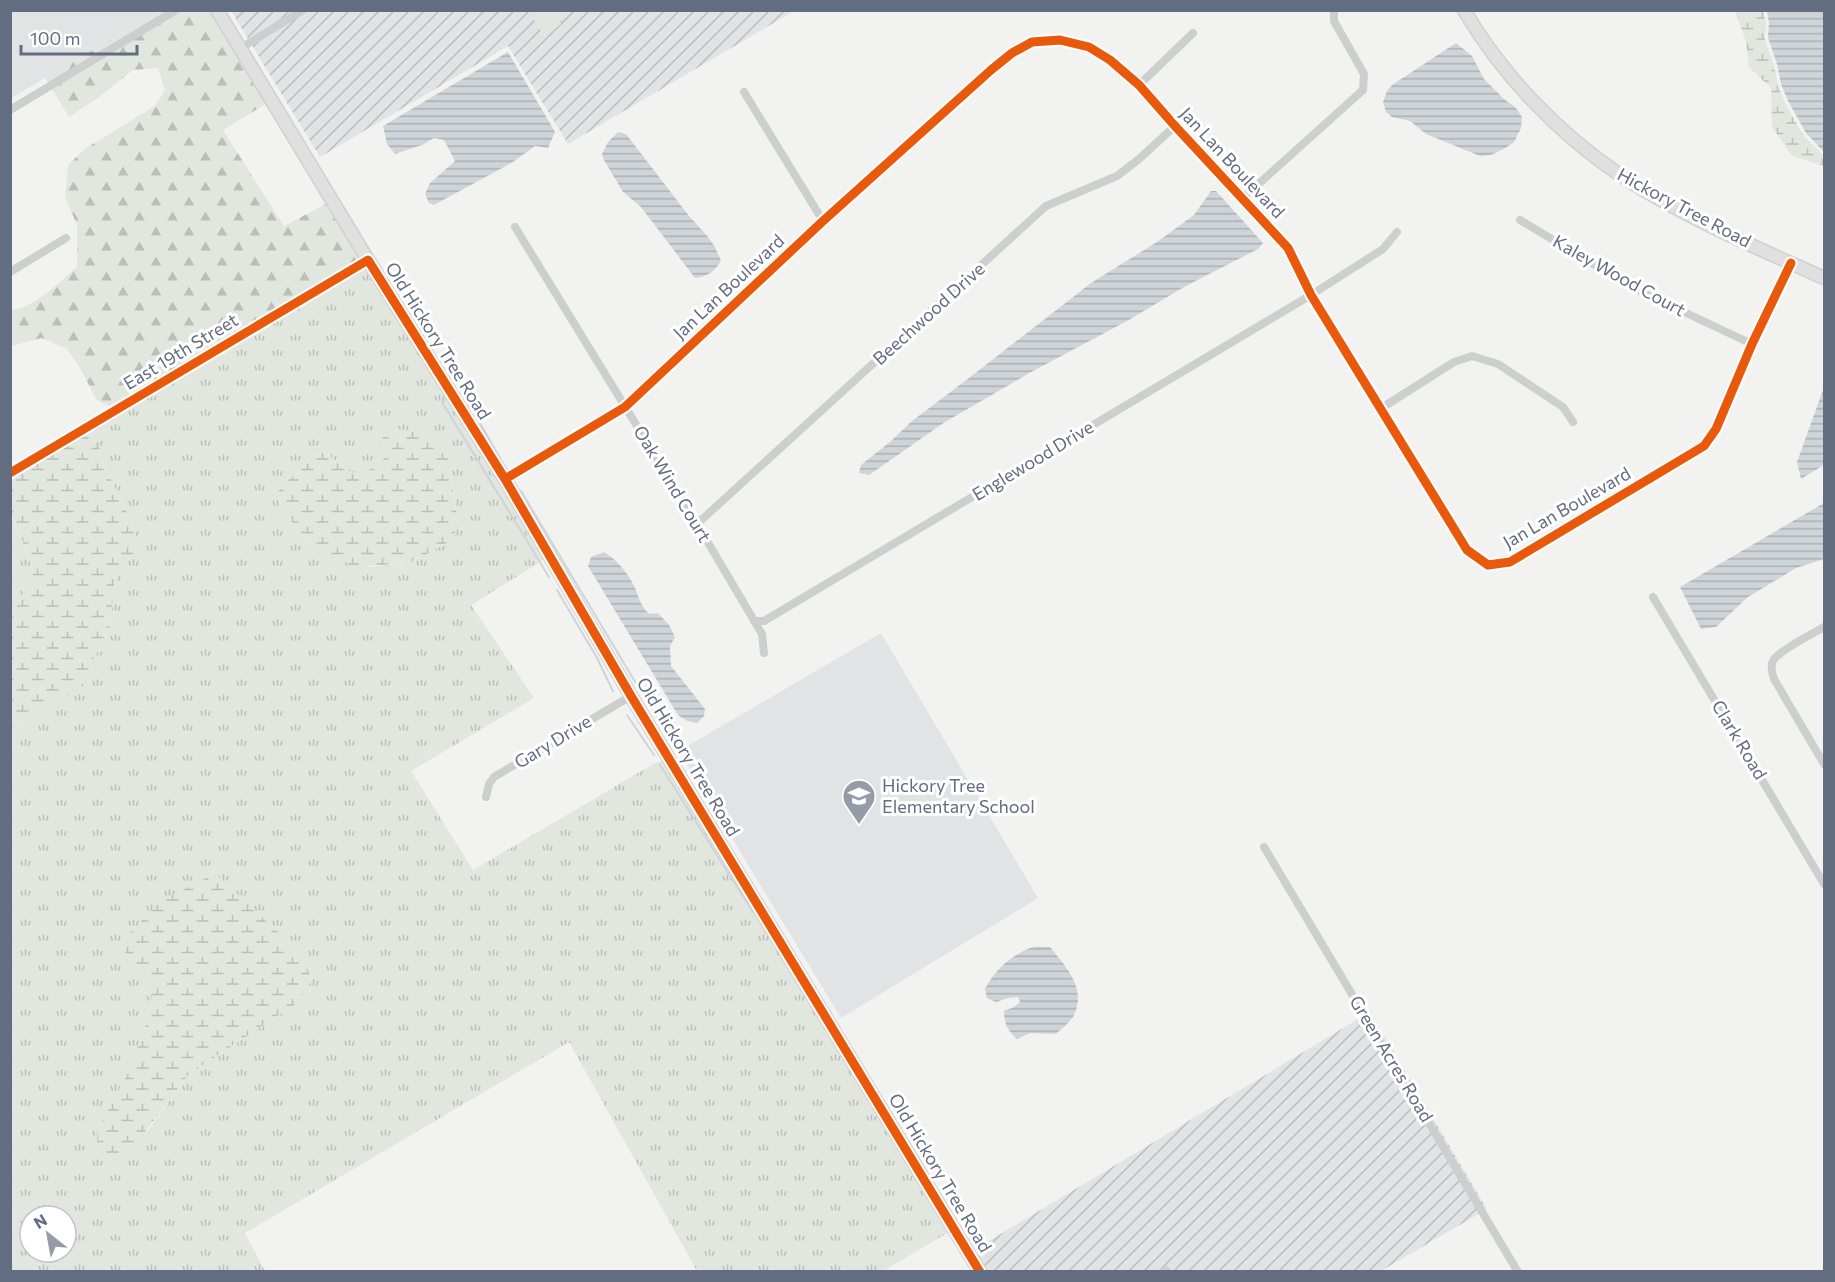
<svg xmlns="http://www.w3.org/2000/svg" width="1835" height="1282" font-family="Commissioner,sans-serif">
<defs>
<pattern id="industrial-furrows" width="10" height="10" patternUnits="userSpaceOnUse" patternTransform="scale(1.5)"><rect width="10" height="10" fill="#e2e3e4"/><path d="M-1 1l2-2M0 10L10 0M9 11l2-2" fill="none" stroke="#bbbcbe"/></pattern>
<pattern id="grass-tufts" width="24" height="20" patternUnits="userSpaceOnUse" patternTransform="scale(1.5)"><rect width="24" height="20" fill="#e1e6df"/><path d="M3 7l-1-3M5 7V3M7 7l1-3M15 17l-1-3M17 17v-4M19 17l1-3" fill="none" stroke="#babfba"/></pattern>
<pattern id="forest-firs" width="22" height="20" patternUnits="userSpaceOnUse" patternTransform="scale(1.5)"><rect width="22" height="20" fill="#e1e6df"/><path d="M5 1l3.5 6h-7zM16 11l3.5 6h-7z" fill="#babfba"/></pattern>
<pattern id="wetland-marsh" width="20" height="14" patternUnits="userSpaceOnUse" patternTransform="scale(1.5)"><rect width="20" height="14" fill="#e1e6df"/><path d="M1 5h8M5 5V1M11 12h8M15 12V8" fill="none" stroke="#babfba"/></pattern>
<pattern id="water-rules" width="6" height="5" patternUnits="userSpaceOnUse" patternTransform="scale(1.5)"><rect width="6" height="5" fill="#cfd4d8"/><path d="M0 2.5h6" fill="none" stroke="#acb0b5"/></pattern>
</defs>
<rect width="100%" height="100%" fill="#f2f3f1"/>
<path fill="#e2e3e4" d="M11,10H159V11L11,98Z
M881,633L1038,898L841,1018L679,751Z"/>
<path fill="url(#industrial-furrows)" d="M231,11H794L568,144L508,46L320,157Z
M1370,1012L1487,1209L1381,1271H986L974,1250Z"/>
<path fill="url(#grass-tufts)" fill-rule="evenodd" d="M528,11H566L561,24L547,35L546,34L537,38L536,35L541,31Z
M363,259L501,481L545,559L471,605L534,698L411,771L473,870L655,763L666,760L951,1231L883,1271H697L569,1042L245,1233L265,1271H11L10,719L21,723L45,707L92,659L102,651L110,625L114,584L124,565L136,550L134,527L102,461L98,441L99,426L112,408ZM324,452L352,473L367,471L383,463L385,454L451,472L455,506L459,523L452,540L410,563L369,567L317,549L302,535L285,513V482L298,473L313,455ZM215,873L297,1003L189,1074L143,1137L97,1130L133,1064L132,1061C141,1039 161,996 147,973C142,966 135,963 128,959L160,902ZM30,1216H66V1252H30Z
M10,513L30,560L33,572L31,583L23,593L11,622Z"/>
<path fill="url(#forest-firs)" d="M159,11H213L269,102L223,130L284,226L328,203L363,259L112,408L96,399L80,368L67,349L42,338L11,346V310C33,309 60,281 77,267V225L65,197L68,165L86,148L155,106L165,90L158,68L133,70L99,97L69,117L45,78Z"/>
<path fill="url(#wetland-marsh)" d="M1737,11H1763L1766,23L1765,39L1774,65L1778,86L1785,103L1803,135L1824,156V166L1792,156L1772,127L1771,88L1749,67L1746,42L1736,13Z
M112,408L99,426L98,441L102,461L134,527L136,550L124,565L114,584L110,625L102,651L92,660L88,683L21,723L11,719L10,622L23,593L31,583L33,572L30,560L11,513V468Z
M394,429L410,430L429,441L449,459L455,506L459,523L452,540L410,563L354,567L317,549L302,535L285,513L275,496L285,482L298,473L313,455L323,452L352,473L367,471L382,463L385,454L380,444L385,433Z
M215,873L280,934L305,963L312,980L297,1003L189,1074L145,1132V1135L128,1154L112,1162L98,1157L97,1130L133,1064L132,1061C141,1038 161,997 147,974C142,966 135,965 129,959C126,956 125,950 123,946L129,934L160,902Z"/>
<path fill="url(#water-rules)" d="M1767,11H1824V152L1806,133L1788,101L1781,84L1777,64L1768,38L1769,23Z
M1456,43L1472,56L1484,79L1504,99L1516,108L1522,117L1521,128L1514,142L1504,149L1491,155L1480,156L1426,134L1410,121L1392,117L1386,112L1383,102L1387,91L1392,85Z
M508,52L555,132L548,148L535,146L513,162L434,205L429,203L425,194L430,183L455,161L444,140L434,138L422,145L395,154L387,144L383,126Z
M618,132L626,134L689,216L708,237L715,247L721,261C715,271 707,277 695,278L641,207L623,192L604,160L602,154L608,142Z
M1211,191H1216L1263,243L1258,249L1184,287L1127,321L1033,371L945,422L869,475L859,473L861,465L890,442L912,421L969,378L1091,283L1157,242L1194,215Z
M1824,387V465L1801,479L1797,462Z
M1824,503V559L1796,568L1748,597L1716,627L1701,629L1680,587Z
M604,552C616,559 627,572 633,584C639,595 639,605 649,614L658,613L669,625L675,637L670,646L671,666L705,709L704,716L697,723L687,721L678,715L588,566L591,557Z
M1050,947C1066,967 1088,989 1073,1017C1069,1023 1061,1029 1056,1034L1030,1033L1017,1039C1008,1031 1004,1024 1004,1011L1014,1007L1020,1002L1018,997L1008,998L996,1002L987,998L985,989C994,971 1010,956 1030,948C1036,946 1044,947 1050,947Z"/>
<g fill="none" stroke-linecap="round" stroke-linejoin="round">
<path stroke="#cfd4d8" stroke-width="2" d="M461,390L500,458
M445,400L442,402L549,577
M521,491L671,742
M557,590L596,656L613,691
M627,715L654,755
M660,765L753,912"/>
<defs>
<path id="secondary" d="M217,10L368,260L505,479L631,696L980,1272
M1464,10C1502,75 1558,133 1620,175C1684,217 1755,247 1824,278"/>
</defs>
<use href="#secondary" stroke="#cfd0d0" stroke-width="15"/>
<path stroke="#cdcece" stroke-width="8" d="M241,50L249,43L303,10
M1139,85L1193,33
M744,92L823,221
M10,110L176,10
M1243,198L1363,90L1364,74L1334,21V10
M1520,220L1633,288L1752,344
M515,227L697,524L762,634L764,653
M10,272L66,238
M1380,409L1454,362L1472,356L1498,364L1563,407L1573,422
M10,473L368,260
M505,479L625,407L823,221L991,70L1012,53L1032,42L1060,40L1089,47L1110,60L1139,85L1175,126L1288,248L1311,295L1467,550L1488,565L1510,562L1704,446L1716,429L1752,344L1791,263
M697,524L1046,206L1117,176L1139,159L1175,126
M1653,597L1824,884
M754,621H764L1311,295L1383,249L1397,232
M1824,627C1814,633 1778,651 1773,661C1770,666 1772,673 1774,679L1824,764
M486,797L489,784L494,777L631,696
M1264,847L1518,1272
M1163,1272L1166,1270"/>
<use href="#secondary" stroke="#e0e0e1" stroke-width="12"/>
<defs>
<path id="cycleway" d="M10,473L368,260L505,479L631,696L980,1272
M505,479L625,407L823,221L991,70L1012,53L1032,42L1060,40L1089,47L1110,60L1139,85L1175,126L1288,248L1311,295L1467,550L1488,565L1510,562L1704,446L1716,429L1752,344L1791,263"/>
</defs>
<use href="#cycleway" stroke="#fff" stroke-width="13"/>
<use href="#cycleway" stroke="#e8590c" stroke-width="9"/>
</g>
<defs>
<symbol id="school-pin" viewBox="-11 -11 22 30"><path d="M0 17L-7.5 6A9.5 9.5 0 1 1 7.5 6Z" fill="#959ca8" stroke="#fff"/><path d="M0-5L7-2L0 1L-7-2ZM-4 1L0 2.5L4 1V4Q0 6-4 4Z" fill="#fff"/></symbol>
</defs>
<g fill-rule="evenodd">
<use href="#school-pin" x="840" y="777" width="38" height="52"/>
</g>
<g text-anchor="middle" stroke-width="6" stroke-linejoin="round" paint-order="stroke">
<g font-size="18" fill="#636d81" stroke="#fff">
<text transform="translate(1232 163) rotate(47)" y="6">Jan Lan Boulevard</text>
<text transform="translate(1684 208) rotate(28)" y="6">Hickory Tree Road</text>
<text transform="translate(1619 276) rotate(29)" y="6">Kaley Wood Court</text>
<text transform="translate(729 287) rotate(-43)" y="6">Jan Lan Boulevard</text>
<text transform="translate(929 314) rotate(-42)" y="6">Beechwood Drive</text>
<text transform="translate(438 341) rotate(58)" y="6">Old Hickory Tree Road</text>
<text transform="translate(181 352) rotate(-31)" y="6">East 19th Street</text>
<text transform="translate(1033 461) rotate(-31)" y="6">Englewood Drive</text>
<text transform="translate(672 484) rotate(59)" y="6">Oak Wind Court</text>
<text transform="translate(1567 508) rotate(-30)" y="6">Jan Lan Boulevard</text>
<text transform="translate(1739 740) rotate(59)" y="6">Clark Road</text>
<text transform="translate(553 742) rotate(-31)" y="6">Gary Drive</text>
<text transform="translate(688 757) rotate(59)" y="6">Old Hickory Tree Road</text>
<text transform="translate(1391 1059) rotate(59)" y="6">Green Acres Road</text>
<text transform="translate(940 1173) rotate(59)" y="6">Old Hickory Tree Road</text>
</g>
<g font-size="18" fill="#636d81" stroke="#fff" text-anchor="start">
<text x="882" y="792">Hickory Tree<tspan x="882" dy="21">Elementary School</tspan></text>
</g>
</g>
<rect width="1835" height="1282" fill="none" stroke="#636d81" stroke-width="24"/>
<g transform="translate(48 1234) rotate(329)"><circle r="28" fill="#ffffff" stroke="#c1c5cd" stroke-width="1.5"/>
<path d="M0-4.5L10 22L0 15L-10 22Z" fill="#959ca8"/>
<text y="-9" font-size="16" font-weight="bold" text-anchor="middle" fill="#636d81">N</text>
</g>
<path d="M21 45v9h116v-9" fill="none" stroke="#636d81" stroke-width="3"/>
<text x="30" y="45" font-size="18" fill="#636d81" stroke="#ffffff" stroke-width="4.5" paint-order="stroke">100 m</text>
</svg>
